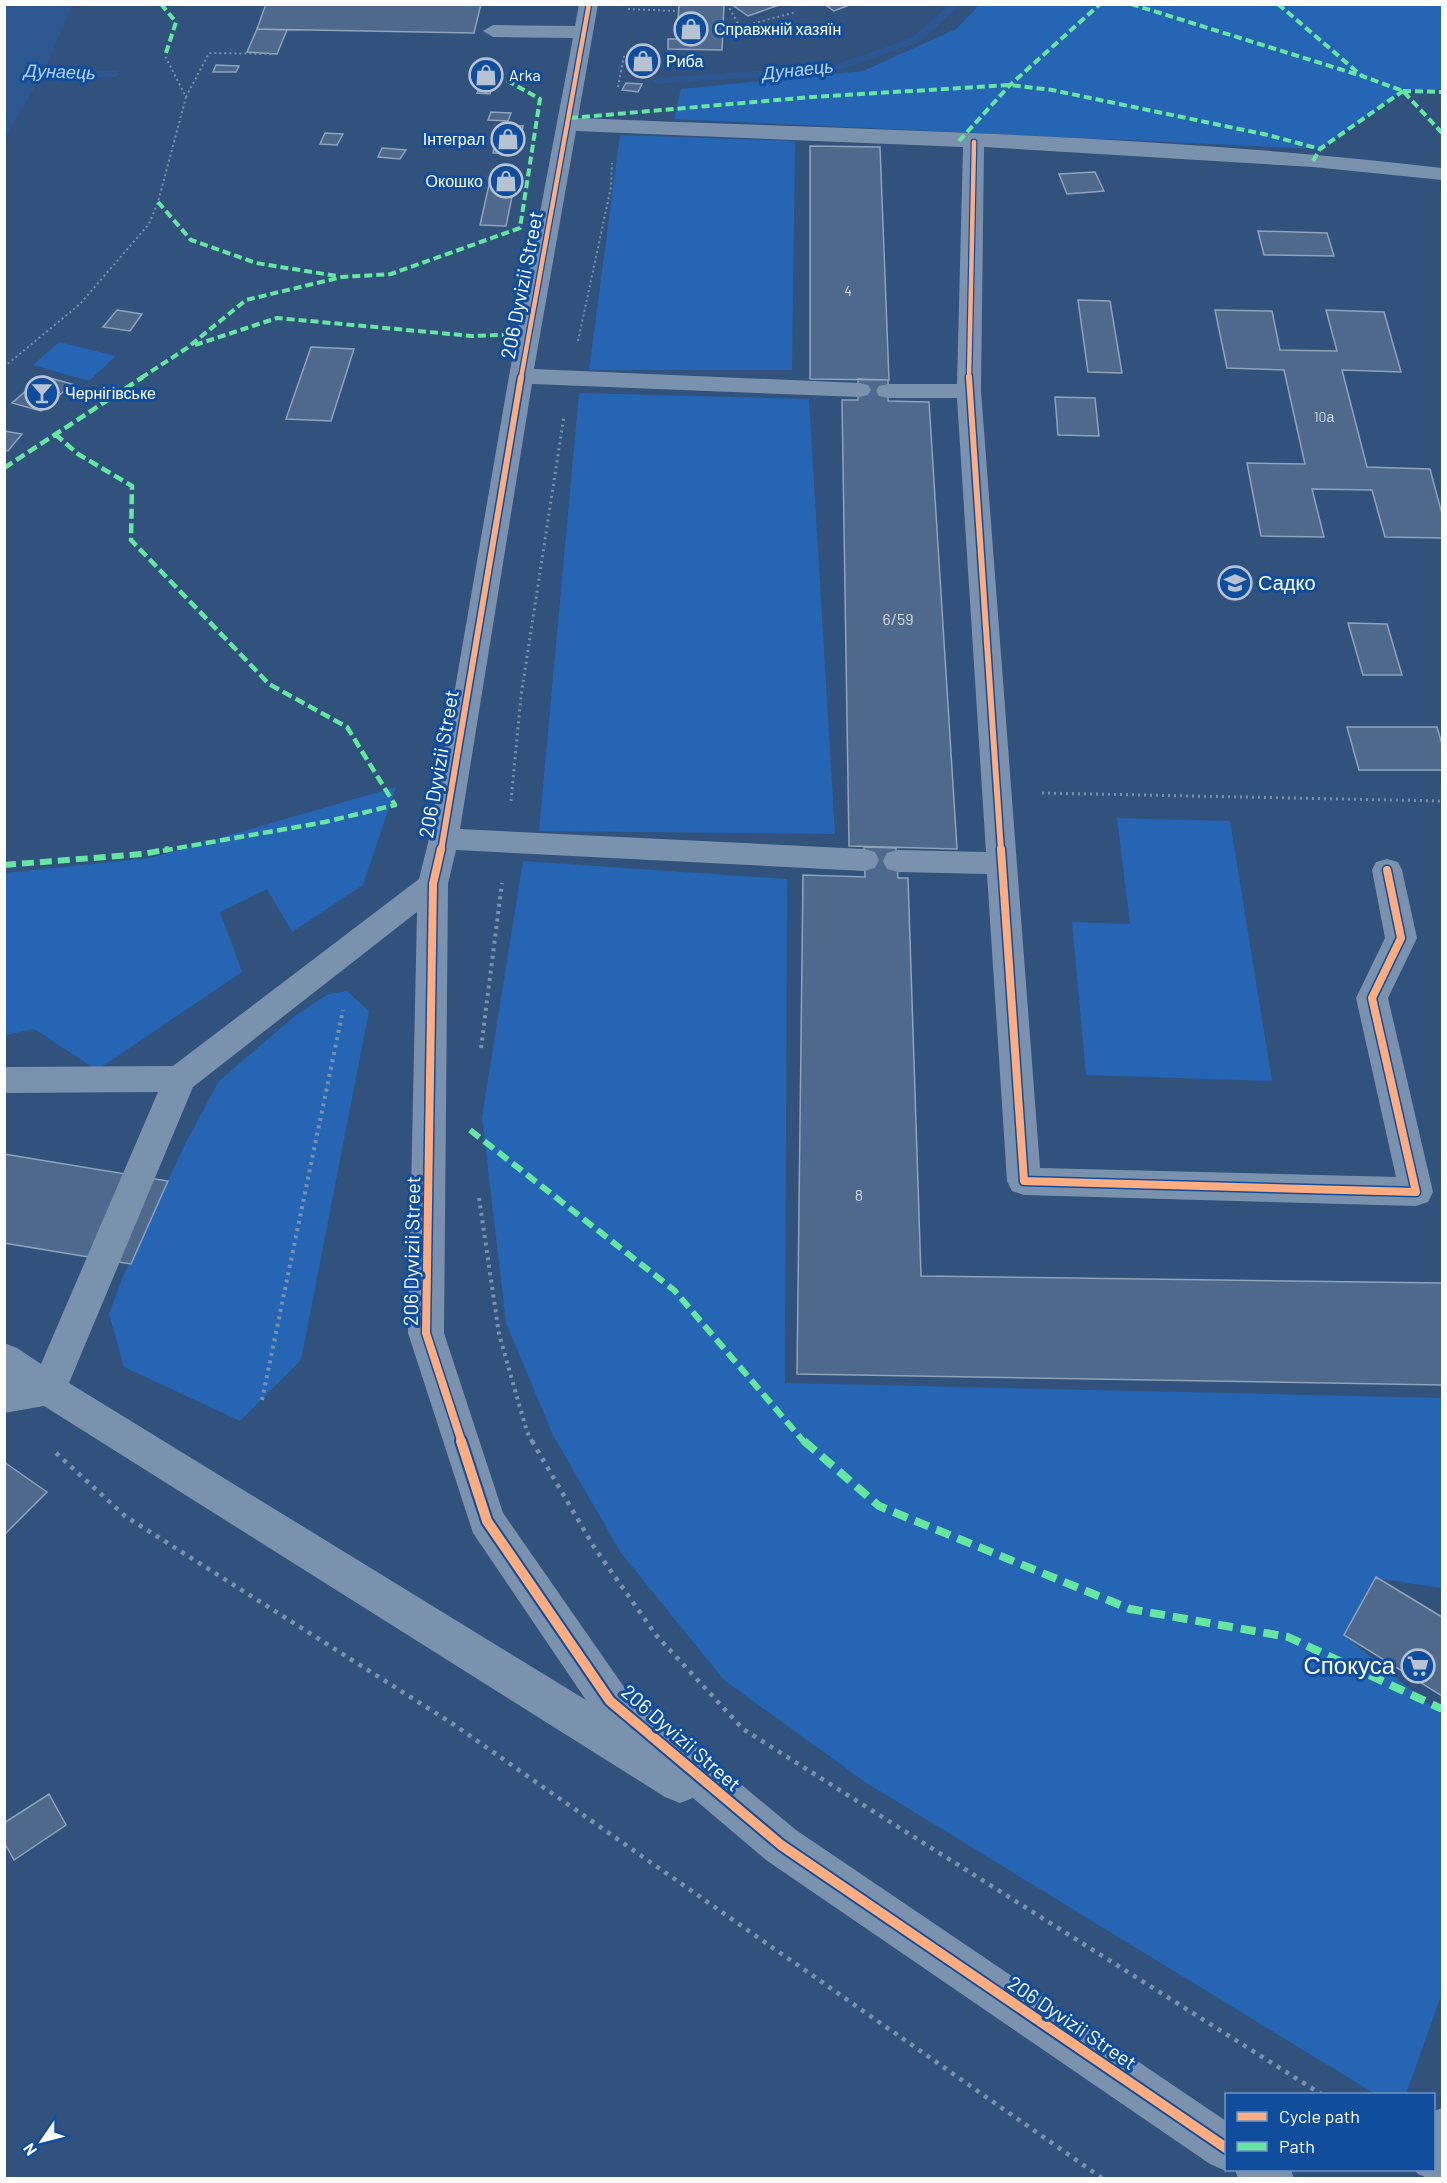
<svg xmlns="http://www.w3.org/2000/svg" width="1447" height="2183" font-family="Barlow,sans-serif">
<rect width="100%" height="100%" fill="#30527d"/>
<path fill="#2565b3" d="M979,5H1442V89L1403,91L1320,149L674,119L681,89L863,71L956,29Z
M620,135L795,141L792,370H589Z
M59,342L116,356L89,381L33,365Z
M579,393L809,399L835,834L539,831Z
M396,787L363,885L292,932L267,889L220,912L242,972L97,1070L34,1029L5,1035V873L150,858Z
M1117,818L1230,821L1272,1081L1086,1075L1072,922L1130,924Z
M523,861L787,879L785,1383L1442,1398V1588L1376,1578L1344,1635L1442,1715V1993L1406,2094H1375L865,1782L724,1680L621,1553L553,1435L506,1323L482,1117Z
M347,991L369,1011L301,1360L240,1421L124,1367L109,1314L124,1274L186,1142L219,1081L296,1015L328,994Z"/>
<path fill="#2c5790" d="M5,4L72,5L43,74L5,137Z"/>
<g fill="none" stroke-linecap="round" stroke-linejoin="round">
<path fill="#2c5790" fill-rule="evenodd" d="M949,4H961L920,42L836,71L657,84L652,81L657,78L831,66L912,38Z
M4,67L43,71H115L120,74L115,77H43L4,73Z"/>
</g>
<path fill="#4e698b" stroke="#90a3bb" stroke-width="1.5" d="M266,4H481L474,33L257,29Z
M679,4H724L722,50L668,49V39H677Z
M731,4H782L748,16Z
M824,4H852L834,11Z
M257,29L287,30L277,54L247,52Z
M636,55L655,57L650,66L632,64Z
M216,65L239,66L236,72H213Z
M494,65L492,84L479,85L481,66Z
M626,83L642,84L638,92L622,90Z
M480,87H492L490,94L477,93Z
M491,112L511,113L508,121L488,120Z
M499,126H523L517,153H493Z
M325,133L343,134L337,145L320,144Z
M810,146L880,147L889,380L810,379Z
M382,148L406,150L400,159L378,157Z
M1095,172L1104,191L1067,194L1059,174Z
M491,176L516,177L506,226L480,225Z
M1258,231L1327,233L1334,256L1264,255Z
M1078,300L1110,301L1122,373L1088,372Z
M117,310L142,314L130,331L103,327Z
M1215,310L1272,311L1280,350L1337,351L1326,310L1384,312L1401,372L1342,370L1367,467L1430,469L1442,514V538L1385,537L1372,490L1312,489L1324,537L1261,536L1247,463L1305,464L1284,370L1227,368Z
M311,347L354,349L331,421L286,419Z
M43,376L72,384L41,411L12,403Z
M858,379L888,380V401L929,402L957,849L849,846L842,400H858Z
M1055,397L1095,398L1099,436L1058,435Z
M4,431L22,434L8,451L4,450Z
M1348,623L1387,624L1402,675H1363Z
M1347,727H1437L1442,744V770H1359Z
M864,847L896,848L898,878H908L921,1276L1442,1283V1385L797,1374L803,875L865,877Z
M4,1154L168,1181L131,1264L4,1243Z
M4,1462L47,1492L4,1535Z
M1376,1577L1442,1617V1696L1344,1635Z
M49,1794L66,1825L14,1860L4,1842V1823Z"/>
<g fill="none" stroke-linecap="round" stroke-linejoin="round">
<path stroke="#7b92ae" stroke-width="2" stroke-dasharray="2 3" stroke-linecap="butt" d="M727,4L740,27L796,12
M628,9L678,11
M618,87L624,56
M186,97L209,53L277,54
M578,341L611,187L612,163
M4,367L80,304L149,224L158,202L186,97L165,56"/>
<path stroke="#7b92ae" stroke-width="3" stroke-dasharray="2 4" stroke-linecap="butt" d="M1042,793L1442,801
M511,801L521,696L564,416"/>
<path stroke="#7b92ae" stroke-width="4" stroke-dasharray="3 4.5" stroke-linecap="butt" d="M481,1048L502,883
M479,1198L499,1334L527,1432L533,1443
M262,1400L343,1010"/>
<path stroke="#7b92ae" stroke-width="4.5" stroke-dasharray="4 6" stroke-linecap="butt" d="M532,1441L594,1547L656,1635L743,1729L1321,2094
M56,1453L125,1516L453,1724L1102,2178"/>
<path fill="#7b92ae" fill-rule="evenodd" d="M579,4H598L578,118C866,130 1156,134 1442,168V180L1313,167L984,147L981,391L1040,1168L1396,1177L1356,998L1385,938L1372,870L1376,862L1387,859L1398,862L1402,870L1417,938L1388,998L1433,1192L1428,1202L1416,1206L1024,1195L1012,1191L1007,1181L987,874L898,872L887,869L883,861L887,853L898,850L986,852L957,398H888L879,396L876,391L879,386L888,384H957L963,147L576,131L534,369L859,383L868,385L871,390L868,395L859,397L532,384L460,829L864,849L875,852L879,860L875,868L864,871L456,850L448,884L444,1333L503,1513L624,1687L796,1830L1226,2121V2170H1230L1226,2171L1210,2164L766,1860L693,1798L680,1803L665,1797L44,1406L4,1413V1343L17,1348L41,1364L158,1092L4,1093V1067L173,1066L419,879L429,839L509,376L573,38L493,37L483,31L493,25L575,26ZM417,912L408,1333L473,1533L586,1700L69,1383L193,1087Z
M1442,2108V2178H1427L1418,2174L1415,2170H1434V2111Z
M1235,2170H1291L1294,2178H1238Z"/>
<path stroke="#66e7a1" stroke-width="4" stroke-dasharray="8 4" stroke-linecap="butt" d="M161,4L176,22L165,56
M1131,4L1362,76
M1278,4L1362,76L1403,91L1442,133
M1403,91L1442,92
M570,118L812,97L1010,85L1052,90L1268,135L1320,149
M959,141L1010,85L1100,4
M1313,161L1320,149L1403,91
M158,202L191,240L256,263L337,276
M195,345L277,318L472,336L529,334
M141,378L187,348L246,300L342,277L391,274L520,228L540,99L506,80"/>
<path stroke="#66e7a1" stroke-width="4.5" stroke-dasharray="10 4.5" stroke-linecap="butt" d="M55,434L78,454L132,486L131,540L269,684L347,727L395,805L325,822L161,851
M4,468L143,377"/>
<path stroke="#66e7a1" stroke-width="6" stroke-dasharray="12 6" stroke-linecap="butt" d="M4,865L143,854L169,849
M470,1130L674,1290L805,1443"/>
<path stroke="#66e7a1" stroke-width="8" stroke-dasharray="15 8" stroke-linecap="butt" d="M804,1441L879,1506L1130,1609L1288,1637L1442,1709"/>
<defs>
<path id="cycleway-far3" d="M521,378L589,4
M969,378L974,142"/>
<path id="cycleway-far2" d="M969,377L1001,851
M441,851L521,377"/>
<path id="cycleway-far1" d="M441,849L433,884L426,1333L462,1443
M1001,849L1024,1181L1416,1192L1372,998L1401,938L1387,870"/>
<path id="cycleway" d="M461,1441L487,1521L610,1701L781,1845L1226,2148"/>
</defs>
<use href="#cycleway-far3" stroke="#104e9d" stroke-width="7"/>
<use href="#cycleway-far2" stroke="#104e9d" stroke-width="9"/>
<use href="#cycleway-far1" stroke="#104e9d" stroke-width="11"/>
<use href="#cycleway" stroke="#104e9d" stroke-width="14"/>
<use href="#cycleway-far3" stroke="#ffac80" stroke-width="4.5"/>
<use href="#cycleway-far2" stroke="#ffac80" stroke-width="6"/>
<use href="#cycleway-far1" stroke="#ffac80" stroke-width="8"/>
<use href="#cycleway" stroke="#ffac80" stroke-width="10"/>
</g>
<defs>
<symbol id="shop-ring" viewBox="-11 -11 22 22"><circle r="9.5" fill="#104e9d" stroke="#b7c2d2" stroke-width="1.5"/><path d="M-5-2.5h2.3a2.7 3.5 0 0 1 5.4 0H5L5.5 6h-11ZM-1.5-2.5h3a1.5 2.3 0 0 0-3 0Z" fill="#b7c2d2"/></symbol>
<symbol id="bar-ring" viewBox="-11 -11 22 22"><circle r="9.5" fill="#104e9d" stroke="#b7c2d2" stroke-width="1.5"/><path d="M-6-5H6L.8 .8V4.5H3.5V6h-7V4.5H-.8V.8Z" fill="#b7c2d2"/></symbol>
<symbol id="school-ring" viewBox="-11 -11 22 22"><circle r="9.5" fill="#104e9d" stroke="#b7c2d2" stroke-width="1.5"/><path d="M0-5L7-2L0 1L-7-2ZM-4 1L0 2.5L4 1V4Q0 6-4 4Z" fill="#b7c2d2"/></symbol>
<symbol id="supermarket-ring" viewBox="-11 -11 22 22"><circle r="9.5" fill="#104e9d" stroke="#b7c2d2" stroke-width="1.5"/><path d="M-6-5.5h2.5l.6 2H6L4.5 2H-2.5L-4.4-4H-6ZM-1.5 3.2a1.3 1.3 0 1 0 .1 0ZM3 3.2a1.3 1.3 0 1 0 .1 0Z" fill="#b7c2d2"/></symbol>
</defs>
<g fill-rule="evenodd">
<use href="#shop-ring" x="672" y="10" width="38" height="38"/>
<use href="#shop-ring" x="624" y="42" width="38" height="38"/>
<use href="#shop-ring" x="467" y="56" width="38" height="38"/>
<use href="#shop-ring" x="489" y="120" width="38" height="38"/>
<use href="#shop-ring" x="487" y="162" width="38" height="38"/>
<use href="#bar-ring" x="23" y="374" width="38" height="38"/>
<use href="#school-ring" x="1216" y="564" width="38" height="38"/>
<use href="#supermarket-ring" x="1399" y="1647" width="38" height="38"/>
</g>
<g text-anchor="middle" stroke-width="6" stroke-linejoin="round" paint-order="stroke">
<g font-size="14" fill="#d3dae2">
<text x="848" y="296">4</text>
<text x="1324" y="422">10а</text>
</g>
<g font-size="16" fill="#fff" stroke="#104e9d" text-anchor="start">
<text x="714" y="35">Справжній хазяїн</text>
<text x="666" y="67">Риба</text>
<text x="509" y="81">Arka</text>
<text x="485" y="145" text-anchor="end">Інтеграл</text>
<text x="483" y="187" text-anchor="end">Окошко</text>
<text x="65" y="399">Чернігівське</text>
</g>
<g font-size="16" fill="#d3dae2">
<text x="898" y="625">6/59</text>
<text x="859" y="1201">8</text>
</g>
<g font-size="18" font-style="italic" fill="#b2d3fb" stroke="#104e9d">
<text transform="translate(798 70) rotate(-6)" y="6">Дунаець</text>
<text transform="translate(60 72) rotate(2)" y="6">Дунаець</text>
</g>
<g font-size="20" fill="#fff" stroke="#104e9d">
<text transform="translate(522 285) rotate(-79)" y="7">206 Dyvizii Street</text>
<text transform="translate(439 764) rotate(-80)" y="7">206 Dyvizii Street</text>
<text transform="translate(412 1251) rotate(-89)" y="7">206 Dyvizii Street</text>
<text transform="translate(681 1738) rotate(41)" y="7">206 Dyvizii Street</text>
<text transform="translate(1072 2023) rotate(34)" y="7">206 Dyvizii Street</text>
</g>
<g font-size="20" fill="#fff" stroke="#104e9d" text-anchor="start">
<text x="1258" y="590">Садко</text>
</g>
<g font-size="24" fill="#fff" stroke="#104e9d" text-anchor="end">
<text x="1395" y="1674">Спокуса</text>
</g>
</g>
<rect width="1447" height="2183" fill="none" stroke="#ffffff" stroke-width="12"/>
<rect x="1225" y="2093" width="210" height="78" fill="#104e9d" stroke="#7095c4" stroke-width="1.5"/>
<rect x="1237" y="2112" width="30" height="9" fill="#ffac80" stroke="#7095c4" stroke-width="1.5"/>
<text x="1279" y="2123" font-size="18" fill="#ffffff">Cycle path</text>
<rect x="1237" y="2142" width="30" height="9" fill="#66e7a1" stroke="#7095c4" stroke-width="1.5"/>
<text x="1279" y="2153" font-size="18" fill="#ffffff">Path</text>
<g transform="translate(42 2141) rotate(235)" stroke="#104e9d" stroke-width="4.5" paint-order="stroke">
<path d="M0-4.5L10 22L0 15L-10 22Z" fill="#ffffff"/>
<text y="-9" font-size="16" font-weight="bold" text-anchor="middle" fill="#ffffff">N</text>
</g>
</svg>
